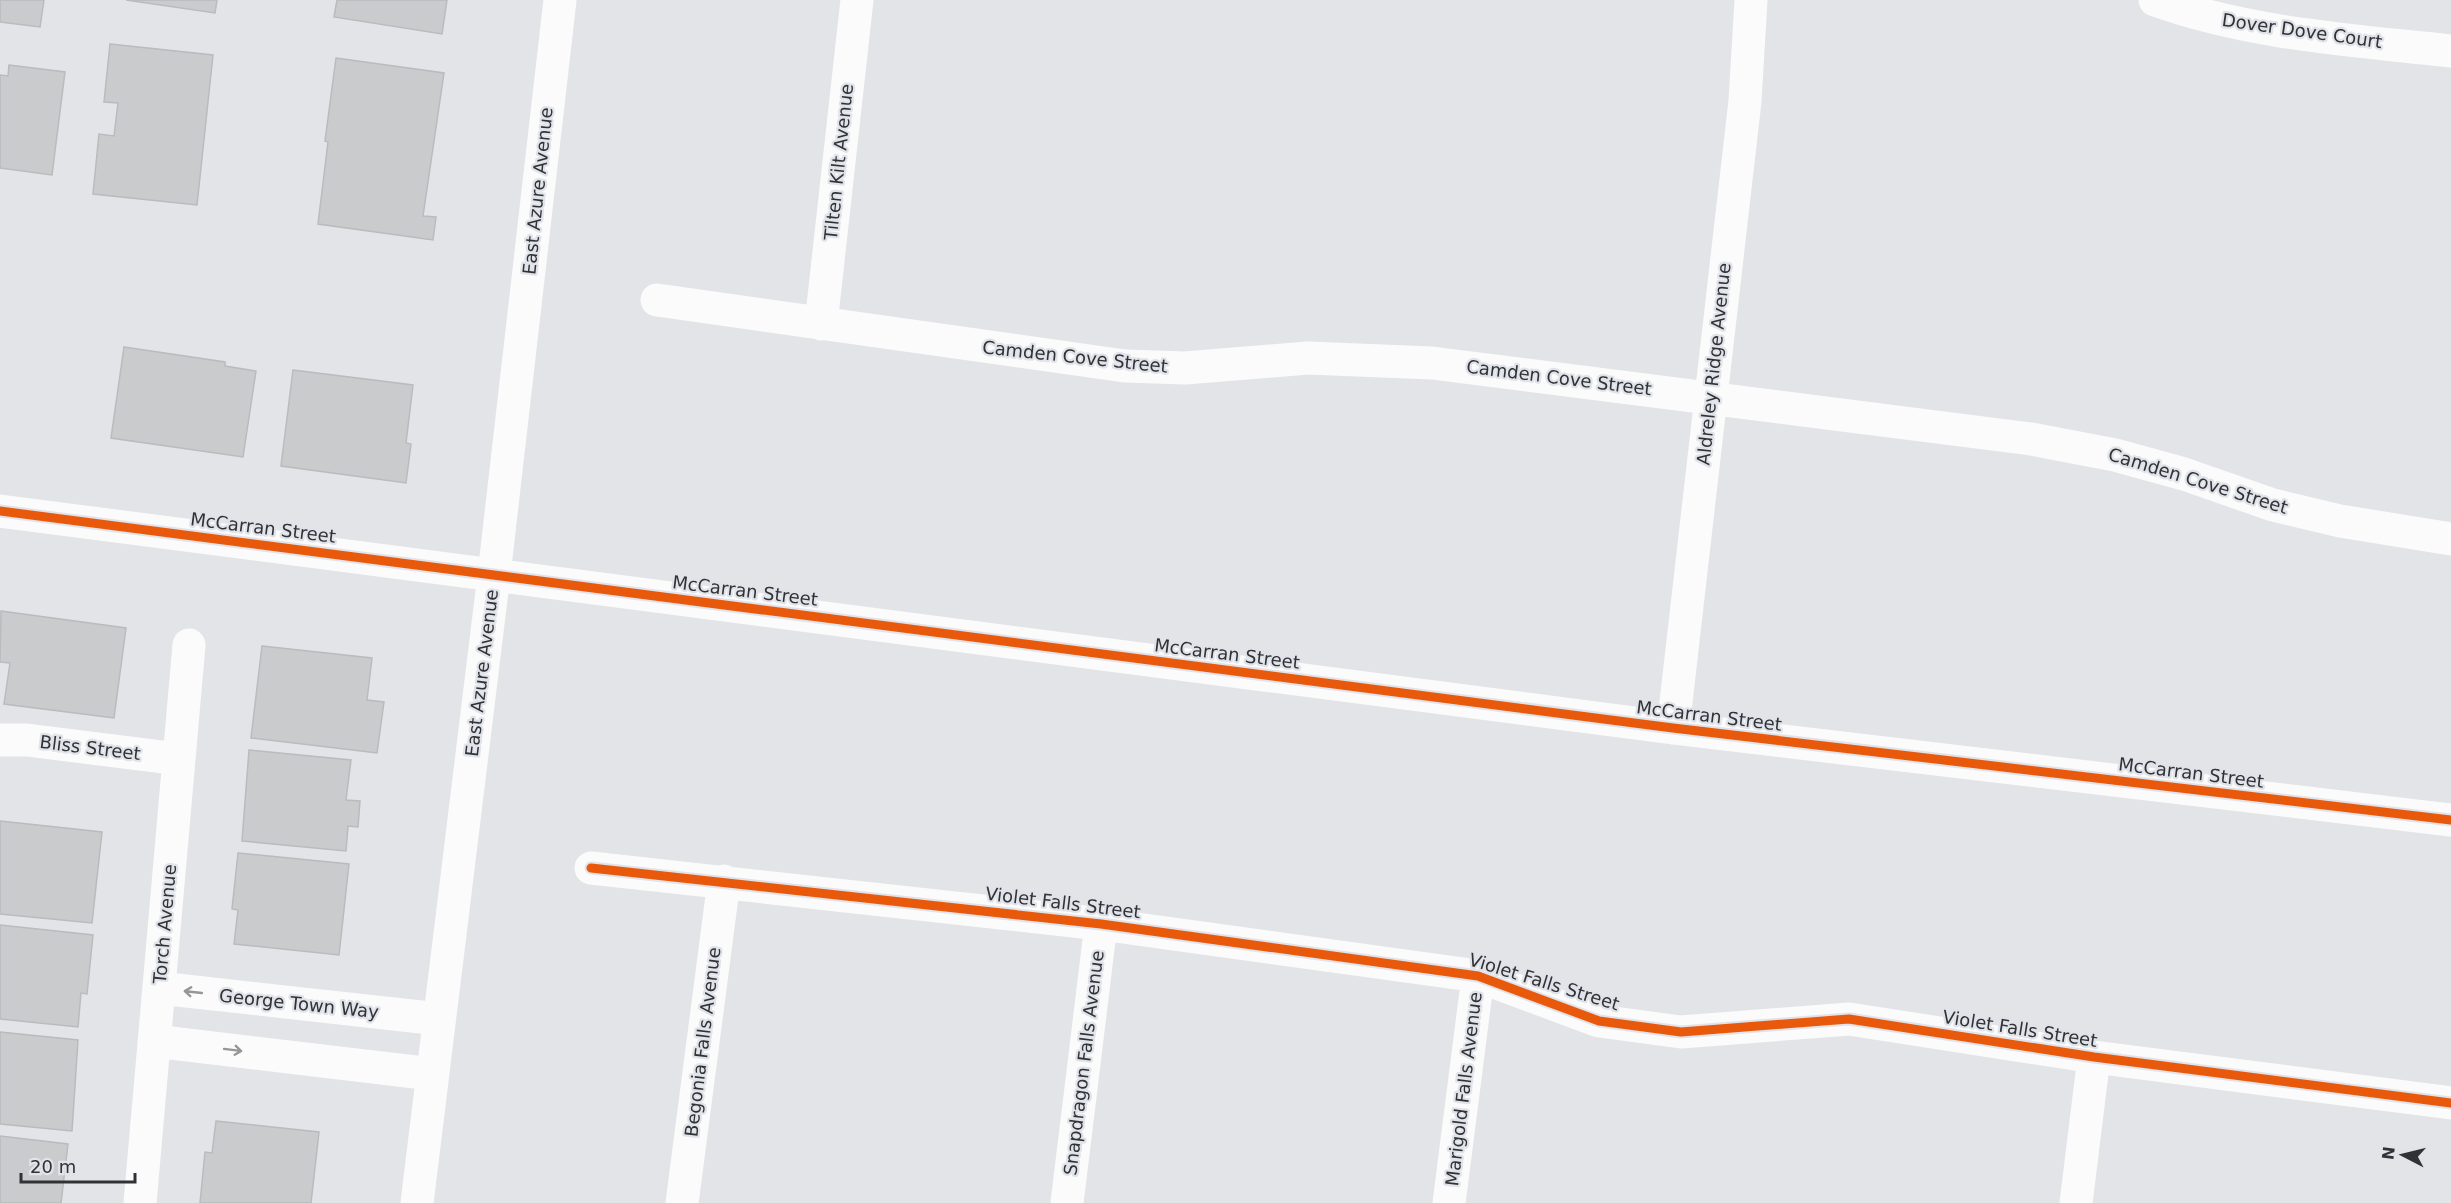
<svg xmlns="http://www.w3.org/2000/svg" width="2451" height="1203" font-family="'DejaVu Sans',sans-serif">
<rect width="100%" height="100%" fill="#e2e4e7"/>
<path fill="#cacbcd" stroke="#b9bbbd" stroke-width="1.5" d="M0,0H44L40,27L0,22Z
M126,0H217L215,13Z
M337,0H447L442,34L334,17Z
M110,44L213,55L197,205L93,194L99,134L114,136L118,103L104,102Z
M336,58L444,73L423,216L436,217L433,240L318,224L328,142L325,141Z
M9,65L65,72L52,175L0,168V75L8,76Z
M124,347L225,362V366L256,371L243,457L111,438Z
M293,370L413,385L406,443L411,444L406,483L281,466Z
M1,611L126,628L114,718L4,704L10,663L0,662Z
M262,646L372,658L367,700L384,702L377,753L251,738Z
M249,750L351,760L346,800L360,801L358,827L348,826L346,851L242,841Z
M0,821L102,832L92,923L0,914Z
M238,853L349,864L339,955L234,944L238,910L232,909Z
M0,925L93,935L87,994L81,993L78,1027L0,1019Z
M0,1032L78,1040L72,1131L0,1124Z
M216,1121L319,1132L311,1203H200L205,1152L212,1153Z
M0,1136L68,1144L61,1203H0Z"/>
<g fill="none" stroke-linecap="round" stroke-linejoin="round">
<path stroke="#fbfbfb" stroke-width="33" d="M2155,0C2250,34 2351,40 2451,51
M657,300L1125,366L1185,368L1308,358L1432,363L2031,439L2115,455L2184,474L2273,505L2340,521L2451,539
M821,324L857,0
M0,511L1673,728L2451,820
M1673,728L1745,101L1751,0
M0,740H27L179,759
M591,868L1101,924L1478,976L1599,1021L1681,1032L1849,1019L2094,1057L2451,1103
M159,988L439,1019
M154,1041L432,1074
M140,1203L189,645
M417,1203L494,575L560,0
M682,1203L724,881
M1067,1203L1101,924
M1449,1203L1478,976
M2076,1203L2094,1057"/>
<defs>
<path id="cycleway" d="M0,511L1673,728L2451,820
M591,868L1101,924L1478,976L1599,1021L1681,1032L1849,1019L2094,1057L2451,1103"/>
</defs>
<use href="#cycleway" stroke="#e0e3e9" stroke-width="13"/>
<use href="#cycleway" stroke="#e8590c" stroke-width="9"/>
</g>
<defs><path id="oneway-shaft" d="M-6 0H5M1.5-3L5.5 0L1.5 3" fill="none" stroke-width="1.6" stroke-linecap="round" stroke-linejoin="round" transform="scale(1.5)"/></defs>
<g stroke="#969698">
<use href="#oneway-shaft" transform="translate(193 992) rotate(-174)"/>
<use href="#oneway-shaft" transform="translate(233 1050) rotate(7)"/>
</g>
<g text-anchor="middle" stroke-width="4.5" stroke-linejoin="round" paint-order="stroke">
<g font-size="18" fill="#313235" stroke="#e0e3e9">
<text transform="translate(2302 31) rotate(8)" y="6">Dover Dove Court</text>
<text transform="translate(839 162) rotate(-84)" y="6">Tilten Kilt Avenue</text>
<text transform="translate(538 191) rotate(-84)" y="6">East Azure Avenue</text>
<text transform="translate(1075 357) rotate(6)" y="6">Camden Cove Street</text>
<text transform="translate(1714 364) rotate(-84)" y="6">Aldreley Ridge Avenue</text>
<text transform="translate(1559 378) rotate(7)" y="6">Camden Cove Street</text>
<text transform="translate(2198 481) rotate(17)" y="6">Camden Cove Street</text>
<text transform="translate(263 528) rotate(7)" y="6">McCarran Street</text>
<text transform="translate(745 591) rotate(7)" y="6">McCarran Street</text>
<text transform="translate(1227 654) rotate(7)" y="6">McCarran Street</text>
<text transform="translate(482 673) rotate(-83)" y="6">East Azure Avenue</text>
<text transform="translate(1709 716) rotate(7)" y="6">McCarran Street</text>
<text transform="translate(90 748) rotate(7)" y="6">Bliss Street</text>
<text transform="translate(2191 773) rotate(7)" y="6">McCarran Street</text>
<text transform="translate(1063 903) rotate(7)" y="6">Violet Falls Street</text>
<text transform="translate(165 924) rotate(-85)" y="6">Torch Avenue</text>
<text transform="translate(1544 982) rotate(17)" y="6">Violet Falls Street</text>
<text transform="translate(299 1004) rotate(6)" y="6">George Town Way</text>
<text transform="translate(2020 1029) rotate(9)" y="6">Violet Falls Street</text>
<text transform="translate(703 1042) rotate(-83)" y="6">Begonia Falls Avenue</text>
<text transform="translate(1084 1063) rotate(-83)" y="6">Snapdragon Falls Avenue</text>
<text transform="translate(1464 1089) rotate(-83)" y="6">Marigold Falls Avenue</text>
</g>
</g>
<g transform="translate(2403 1155) rotate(277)" stroke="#e0e3e9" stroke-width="4.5" paint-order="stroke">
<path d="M0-4.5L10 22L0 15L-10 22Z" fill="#313235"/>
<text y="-9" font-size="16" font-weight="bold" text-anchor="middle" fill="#313235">N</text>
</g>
<path d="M21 1173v9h114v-9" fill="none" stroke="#313235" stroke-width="3"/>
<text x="30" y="1173" font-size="18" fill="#313235" stroke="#e0e3e9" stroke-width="4.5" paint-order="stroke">20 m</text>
</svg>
